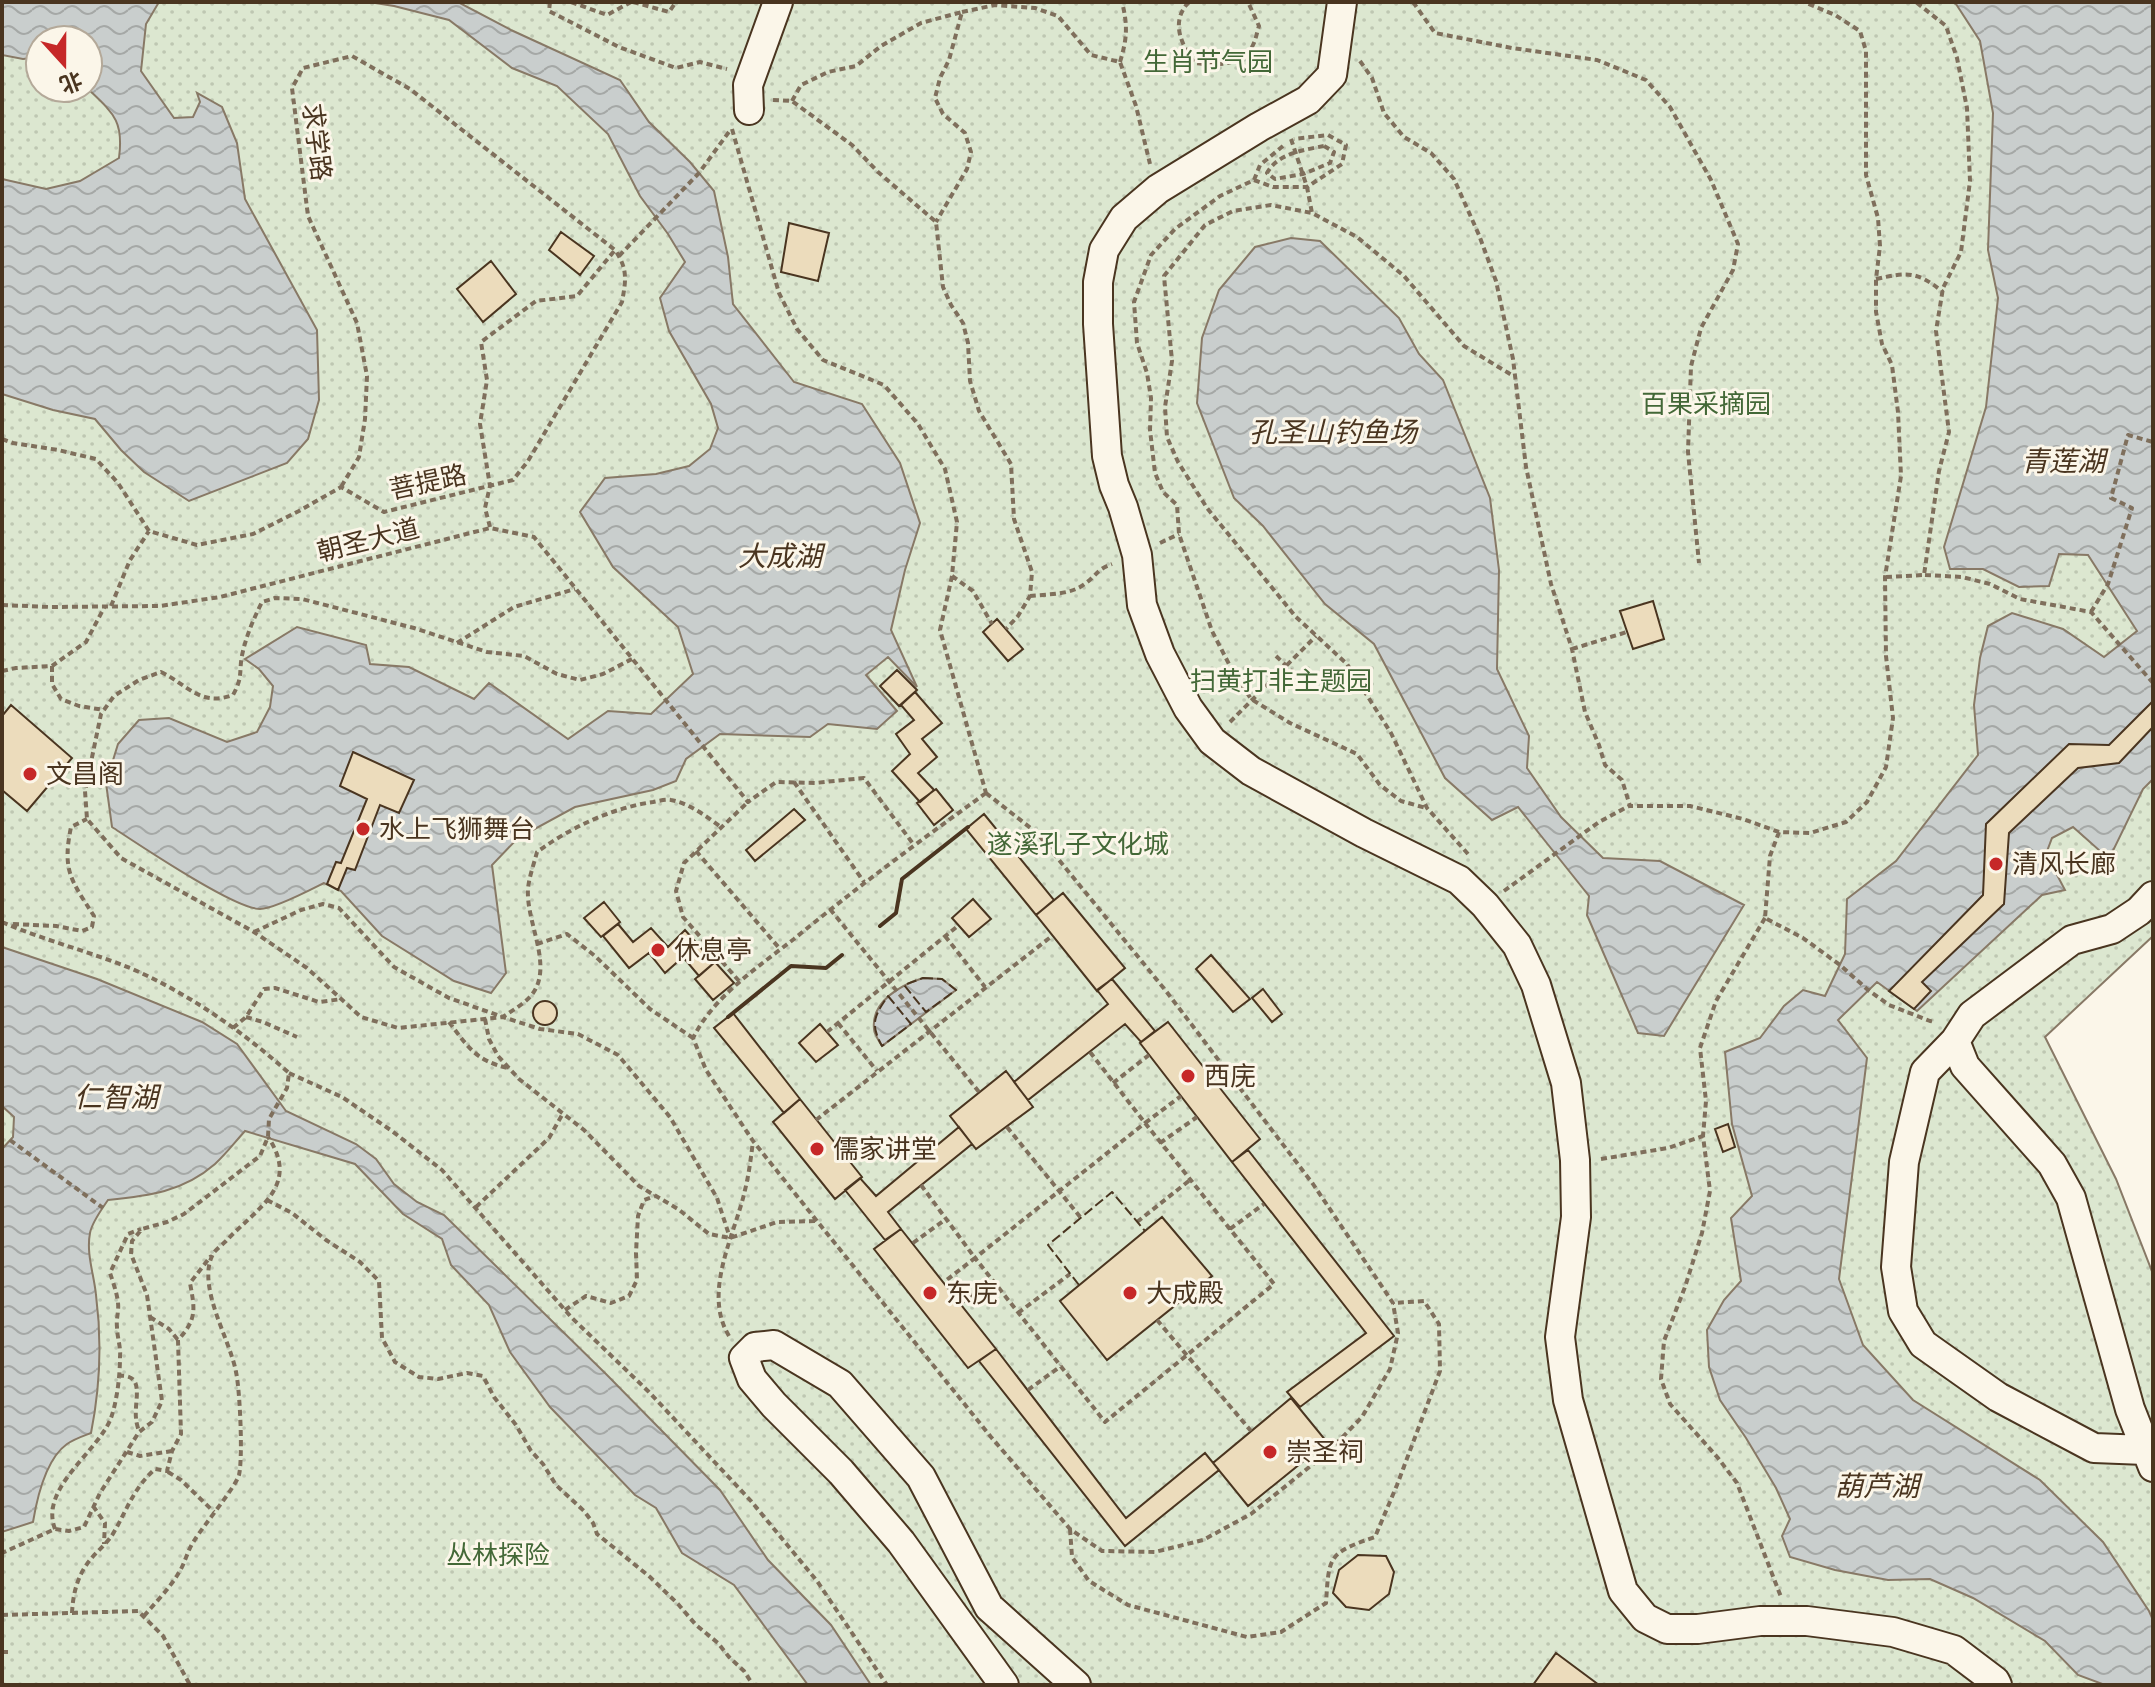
<svg xmlns="http://www.w3.org/2000/svg" width="2155" height="1687" font-family="Raleway,'Noto Sans SC',sans-serif">
<defs>
<pattern id="park-dots" width="8" height="8" patternUnits="userSpaceOnUse" patternTransform="scale(2)"><rect width="8" height="8" fill="#dce7d0"/><path d="M2 2h.1M6 6h.1" fill="none" stroke="#bec7b2" stroke-width="1.8" stroke-linecap="round"/></pattern>
<pattern id="water-waves" width="16" height="10" patternUnits="userSpaceOnUse" patternTransform="scale(2)"><rect width="16" height="10" fill="#c9cecd"/><path d="M0 5q4-4 8 0t8 0" fill="none" stroke="#a5a8a6"/></pattern>
</defs>
<rect width="100%" height="100%" fill="#fbf6e9"/>
<path fill="url(#park-dots)" stroke="#887966" stroke-width="2" fill-rule="evenodd" d="M2,2H2153V936L2045,1037L2116,1179L2153,1274V1685H2ZM40,40H88V88H40Z"/>
<path fill="url(#water-waves)" stroke="#887966" stroke-width="2" d="M2,2H159L146,24L141,71L174,118L193,117L200,102L197,93L222,107L237,143L245,199L317,330L319,400L308,439L287,463L189,501L144,472L121,450L95,419L53,410L2,394V179L46,189L80,181L119,158C124,120 113,113 87,88L88,40H40V57L23,59L2,55Z
M369,2H458L511,30L620,80L649,122L690,162L714,191L728,257L733,304L794,382L862,404L900,463L920,523L905,570L891,630L917,687L888,657L866,675L897,711L877,729L828,724L810,737L720,734L686,759L676,781L653,790L575,807L518,838L492,865L506,973L491,993L454,981L382,936L341,891L324,883C310,890 274,909 260,909C234,909 138,844 112,827L106,783L118,744L139,720L169,718L227,742L257,732L270,707L273,686L259,669L245,659L297,627L366,645L370,664L409,667L474,699L489,683L568,739L608,711L651,714L693,674L678,627L613,567L580,512L605,478L656,474L689,466L710,449L718,428L711,404L669,331L660,298L685,262L668,234L640,196L608,134L557,86L512,68L449,20L394,6Z
M1952,2H2153V779L2143,789L2109,859L2073,827L2052,838L2046,854L2065,890L2042,895L1917,1011L1877,982L1838,1020L1867,1058L1839,1279L1863,1345L1913,1400L2040,1480L2103,1542L2149,1611L2153,1620V1685H2105L2078,1675L2045,1641L1973,1598L1930,1579L1888,1580L1835,1570L1790,1557L1782,1536L1790,1519L1776,1488L1746,1438L1720,1400L1709,1367L1707,1330L1724,1300L1741,1281L1731,1218L1752,1196L1732,1124L1725,1052L1760,1038L1784,1006L1803,990L1825,996L1845,954L1847,899L1896,861L1978,755L1974,705L1980,658L1988,626L2012,613L2063,629L2104,657L2137,631L2088,555L2059,554L2049,586L2019,587L1983,569H1950L1944,547L1986,407L1998,298L1988,250L1993,113L1980,41L1956,4Z
M1291,238L1320,241L1399,318L1419,354L1443,380L1490,498L1499,570L1497,669L1529,736L1527,768L1561,817L1603,858L1660,861L1744,905L1664,1036L1638,1033L1587,915L1589,896L1518,807L1492,820L1445,778L1374,644L1325,604L1263,526L1234,498L1197,403L1202,338L1219,290L1255,247Z
M2,947L97,979L202,1022L237,1044L286,1111L356,1144L376,1159L394,1184L417,1202L444,1215L607,1375L720,1490L768,1560L831,1625L871,1685H808L734,1585L682,1553L656,1508L635,1495L550,1407L510,1352L489,1305L451,1265L442,1239L403,1214L355,1164L245,1131C235,1142 226,1154 215,1164C183,1192 148,1196 108,1200C102,1209 92,1222 90,1233C86,1254 94,1274 96,1295C102,1341 100,1388 91,1433C83,1436 74,1439 67,1444C46,1459 37,1498 33,1522L2,1532V1149L13,1137L14,1117L2,1106Z
M923,978L942,979L956,990L882,1046C879,1041 874,1034 874,1029C871,1001 901,985 923,978Z"/>
<path fill="#ecdcbc" stroke="#4a3520" stroke-width="2" d="M789,223L829,233L818,281L781,272Z
M561,232L594,256L580,275L549,250Z
M491,261L516,294L483,322L457,289Z
M1653,601L1664,639L1633,649L1620,611Z
M997,619L1023,649L1008,661L983,632Z
M897,670L917,690L899,706L880,686Z
M915,692L942,723L922,739L937,757L918,773L934,790L920,802L892,771L910,754L896,734L914,720L901,705Z
M2153,701V727L2119,763L2078,768L2009,833L2004,904L1922,982L1931,991L1914,1009L1889,991L1983,895L1986,824L2069,744L2109,745Z
M11,705L72,758L27,811L2,790V716Z
M353,752L414,780L399,813L380,805L355,870L347,868L338,890L327,884L336,862L341,863L367,799L340,786Z
M936,789L953,810L934,825L917,803Z
M794,809L805,820L755,861L746,850Z
M984,814L1054,900L1036,915L966,829Z
M1063,893L1125,968L1097,991L1036,915Z
M973,899L991,919L969,937L952,918Z
M604,902L620,922L601,937L584,918Z
M618,924L633,942L651,928L668,947L685,930L714,963L699,976L683,957L665,973L649,953L629,968L603,936Z
M1211,955L1250,999L1233,1012L1196,969Z
M715,962L734,983L713,1000L695,979Z
M1112,979L1155,1031L1141,1042L1125,1024L1028,1100L1014,1082L1108,1004L1097,990Z
M1263,989L1282,1014L1272,1022L1252,998Z
M533 1013a12 12 0 1 1 24 0a12 12 0 1 1-24 0Z
M733,1013L800,1099L784,1113L714,1028Z
M1168,1022L1260,1139L1232,1162L1140,1043Z
M820,1024L838,1045L816,1062L799,1043Z
M1006,1071L1033,1107L976,1149L950,1116Z
M800,1099L862,1177L835,1199L773,1122Z
M1728,1124L1735,1147L1723,1152L1715,1129Z
M959,1127L972,1144L888,1212L901,1229L885,1240L845,1190L860,1178L876,1196Z
M1248,1150L1394,1336L1300,1407L1287,1392L1366,1333L1232,1162Z
M1162,1217L1212,1276L1107,1360L1060,1301Z
M901,1229L996,1349L968,1368L874,1249Z
M996,1349L1126,1518L1205,1453L1219,1470L1125,1546L979,1361Z
M1291,1398L1327,1442L1248,1506L1213,1463Z
M1358,1555L1386,1556L1394,1572L1389,1594L1369,1610L1346,1607L1333,1593L1339,1570Z
M1556,1653L1599,1685H1533Z"/>
<g fill="none" stroke-linecap="round" stroke-linejoin="round">
<defs>
<path id="minor" d="M1342,2L1332,75L1308,100L1259,127L1158,189L1124,218L1104,250L1098,282V324L1107,456L1114,485L1123,507L1137,555L1142,605L1160,654L1188,708L1212,741L1251,771L1364,833L1459,880L1485,905L1517,945L1536,985L1566,1083L1575,1160L1576,1217L1560,1337L1568,1400L1623,1591L1645,1618L1667,1629H1698L1760,1621H1807L1893,1632L1954,1650L1995,1681L1997,1685
M749,110L748,85L778,2
M2153,896L2139,911L2112,929L2072,940L1972,1015L1955,1041L1965,1066L2052,1164L2071,1198L2130,1409L2153,1467
M1955,1041L1925,1072L1904,1162L1896,1267L1903,1311L1923,1344L1998,1397L2094,1448L2145,1450
M1004,1685L901,1542L841,1472L774,1405L752,1379L744,1358L755,1347L774,1345L840,1384L921,1477L989,1607L1076,1685"/>
</defs>
<use href="#minor" stroke="#4a3520" stroke-width="32"/>
<path stroke="#7f6f5c" stroke-width="4" stroke-dasharray="6 4" stroke-linecap="butt" d="M550,2L549,11L619,47L676,68L700,62L727,69
M571,2L607,15L631,2
M633,2L669,12L676,2
M1189,2C1170,21 1181,45 1195,63C1215,66 1243,66 1253,45C1256,39 1257,32 1259,26L1248,2
M1413,2L1435,33L1512,48L1597,60L1646,80L1670,107L1711,180L1738,244L1733,270L1701,328L1691,366L1688,452L1699,563
M962,12L995,5L1035,8L1058,16L1091,55L1120,62L1136,106L1150,164
M1360,61L1372,78L1384,113L1404,137L1431,153L1454,179L1479,235L1496,281L1513,359L1526,467L1551,584L1572,649L1585,712L1599,745L1605,765L1622,780L1630,806H1690L1743,819L1779,832L1810,833L1846,822L1867,802L1886,767L1893,718L1886,656L1885,577L1901,476L1898,412L1892,365L1882,344L1876,312V279L1880,246L1878,218L1866,175V51L1860,31L1835,15L1804,2
M1120,62C1127,39 1128,26 1122,2
M773,100L792,101L852,145L878,172L936,222L943,287L951,305L963,323L968,343L970,381L979,411L1011,464L1014,519L1032,572L1030,596L1018,616L1006,629
M792,101L801,85L828,72L856,66L881,46L921,23L962,12L949,60L940,78L935,98L943,114L965,133L971,152L967,169L936,222
M732,129L779,293L797,329L823,360L884,385L918,424L945,469L957,522L952,576L940,630L986,793
M1291,139L1307,187L1312,213
M1283,146L1260,165L1254,180L1220,196L1175,229L1151,255L1134,302L1137,343L1147,373L1151,398L1150,430L1155,473L1163,492L1177,505L1179,534L1212,631L1230,666L1251,699L1290,723L1357,754L1380,785L1401,801L1426,808
M1324,146L1334,152L1330,163L1303,174L1275,179L1267,173C1278,153 1304,150 1324,146Z
M1254,180L1273,187H1307L1342,164L1346,145L1328,135L1294,139
M619,256L699,173L731,129
M1876,279C1908,272 1917,271 1943,292
M2,439L13,443L58,450L96,459L118,483L149,531L197,545L253,534L299,511L341,487L384,512L513,480L528,461L622,302C626,280 628,269 615,250L410,89L352,56L303,68L292,88L308,216L357,323L367,376L365,419L359,457L341,487
M490,527L485,508L490,486L480,424L487,380L481,342L536,301L577,296L615,250
M1160,543L1179,534
M1925,575L1962,577L1990,584L2020,599L2091,612L2153,683
M952,576L973,591L992,624
M1886,577L1924,575L1939,471L1949,432L1936,331L1943,288L1961,252L1970,181L1967,108L1957,58L1946,26L1916,2
M1030,596C1048,594 1072,595 1086,583C1098,574 1096,570 1112,564
M2,605L51,607L160,606L220,597L490,528L534,537L748,802L776,782L815,783L864,778L914,845
M111,606L130,560L149,531
M2091,612L2108,584L2132,508L2111,498L2128,435L2153,442
M457,643L514,607L575,589
M1572,649L1627,632
M1276,656L1296,675
M632,659L603,674L580,680L557,674L524,656L487,652L414,628L302,599L275,598L262,602C254,618 247,634 243,651C238,671 244,675 233,695C200,707 188,685 161,672L139,680L114,696L101,714L85,791L87,819L121,858L254,932L307,968L361,1017L398,1028L503,1017L540,1029L578,1034L618,1055L670,1117L717,1198L730,1238
M52,666V684L61,699L79,706L104,710
M2,671L16,668L52,666L86,642L105,606
M1230,722L1316,636
M794,782L864,882
M986,793L1037,833L1166,991L1313,1184L1393,1303L1398,1333L1390,1369L1362,1417L1328,1452L1251,1514L1203,1540L1155,1552L1102,1551L1070,1529L991,1437L817,1221L753,1141L706,1070L693,1038C714,996 758,967 794,939C856,888 921,840 986,793Z
M1779,832L1770,856L1765,918L1803,938L1840,965L1868,990L1889,1005L1930,1021L1935,1022
M696,851L780,949
M1468,854L1427,808L1391,733L1347,664L1296,617L1207,508L1178,462L1167,437L1165,407L1172,361L1164,276L1205,225L1233,211L1271,205L1312,213L1357,237L1404,276L1464,346L1515,377
M1504,891L1599,822L1629,806
M830,909L979,1092
M1765,918L1716,1001L1700,1048L1706,1101L1703,1136L1710,1191L1702,1233L1685,1287L1664,1341L1661,1379L1670,1404L1718,1458L1737,1483L1781,1597
M2,922C43,940 88,951 130,968C188,993 242,1031 289,1073L287,1088L269,1119L268,1137L260,1156L184,1214L167,1222L142,1229L132,1241L131,1254L147,1295L162,1401L152,1422L139,1432L100,1493L84,1527L69,1531L55,1529L2,1553
M13,924L56,926L82,931L92,927L94,916C71,880 62,871 71,827L87,819
M254,932L301,910L323,904L339,908L394,967L449,998L503,1017C514,1009 530,1001 536,988C550,960 526,920 528,889C529,877 534,864 537,852C570,828 611,808 653,802C658,801 666,799 671,800C689,803 707,817 721,827
M945,936L985,987
M537,944L567,934L595,956L650,1009L693,1038
M739,981L683,917L676,891L684,863L748,802
M246,1017L263,1022L297,1037
M485,1019L489,1039L498,1056L519,1079L584,1130L639,1186L678,1209L709,1234L730,1238L777,1222L817,1221
M449,1022C468,1047 476,1061 508,1068
M838,1023L877,1071
M233,1028L246,1017L264,989L275,988L319,1002L342,999
M827,1032L959,925
M1090,1052L1145,1123L1181,1096
M289,1073L342,1097L392,1131L442,1170L572,1318L649,1392L751,1501L817,1581L887,1685
M1113,1083L1149,1055
M816,1120L1052,936
M1145,1123L1274,1284L1105,1422L975,1258Z
M1007,1127L1081,1218
M10,1140L103,1208
M1160,1143L1197,1117
M1601,1159L1668,1148L1703,1136
M921,1185L975,1258L944,1282
M267,1200L292,1213L326,1240L360,1262L379,1281L382,1338L395,1362L419,1377L438,1379L467,1373L483,1376L494,1397L516,1425L531,1451L543,1464L556,1485L584,1511L593,1523L597,1534L650,1577L678,1604L696,1625L718,1643L729,1657L744,1671L753,1685
M476,1207L549,1138L562,1115
M1137,1222L1190,1180
M1230,1229L1264,1204
M913,1243L946,1219
M960,1304L991,1279
M565,1310L586,1296L611,1303L629,1296L637,1280L636,1253L638,1216L644,1200L655,1196
M1018,1313L1070,1274
M150,1317L169,1329L178,1340
M1157,1320L1251,1431
M729,1336C702,1292 735,1235 745,1190C749,1174 751,1157 753,1141
M118,1376C146,1373 134,1400 136,1418C136,1422 138,1428 139,1432
M1028,1390L1061,1366
M127,1452L140,1456L172,1451
M168,1472L181,1480L214,1512
M93,1506L105,1523L104,1544
M55,1529C39,1488 98,1452 111,1418C117,1401 120,1376 120,1357C121,1347 117,1337 117,1327C116,1319 119,1311 118,1303C117,1293 113,1282 110,1273L128,1234L141,1229
M1070,1529L1072,1557L1089,1581L1128,1605L1247,1637L1281,1632L1326,1603C1329,1556 1328,1553 1375,1537L1397,1485L1440,1371L1439,1324L1424,1301L1393,1303
M72,1613C73,1594 77,1576 90,1560C97,1551 108,1543 114,1532C128,1508 133,1489 155,1469L167,1471L172,1451L181,1434L178,1340C197,1319 195,1310 190,1283L211,1256
M2,1615L138,1611L163,1636L190,1685
M144,1616C155,1603 169,1589 178,1574C185,1564 187,1551 194,1541C203,1526 235,1488 239,1475C243,1458 240,1390 236,1372C230,1339 196,1286 213,1254C215,1250 222,1245 226,1241C257,1208 301,1186 268,1137
M2,1652H8"/>
<use href="#minor" stroke="#fbf6e9" stroke-width="28"/>
<path stroke="#4a3520" stroke-width="2" stroke-dasharray="10 4" stroke-linecap="butt" d="M923,978L942,979L956,990L926,1012L904,985Z
M888,996L911,1024L882,1046C870,1024 874,1016 888,996Z
M1079,1285L1048,1245L1112,1192L1145,1231"/>
<path stroke="#4a3520" stroke-width="4" d="M880,926L896,913L902,879L968,827
M728,1017L791,966L826,968L842,955"/>
</g>
<g fill="#c62828" stroke="#fbf6e9" stroke-width="3">
<circle cx="30" cy="774" r="8"/>
<circle cx="363" cy="829" r="8"/>
<circle cx="1996" cy="864" r="8"/>
<circle cx="658" cy="950" r="8"/>
<circle cx="1188" cy="1076" r="8"/>
<circle cx="817" cy="1149" r="8"/>
<circle cx="930" cy="1293" r="8"/>
<circle cx="1130" cy="1293" r="8"/>
<circle cx="1270" cy="1452" r="8"/>
</g>
<g text-anchor="middle" stroke-width="6" stroke-linejoin="round" paint-order="stroke">
<g font-size="26" fill="#436837" stroke="#fbf6e9">
<text x="1208" y="71">生肖节气园</text>
<text x="1706" y="413">百果采摘园</text>
<text x="1281" y="690">扫黄打非主题园</text>
<text x="1078" y="853">遂溪孔子文化城</text>
<text x="498" y="1564">丛林探险</text>
</g>
<g font-size="26" fill="#4a3520" stroke="#fbf6e9">
<text transform="translate(317 142) rotate(83)" y="9">求学路</text>
<text transform="translate(428 482) rotate(-12)" y="9">菩提路</text>
<text transform="translate(368 540) rotate(-14)" y="9">朝圣大道</text>
</g>
<g font-size="26" fill="#4a3520" stroke="#fbf6e9" text-anchor="start">
<text x="46" y="783">文昌阁</text>
<text x="379" y="838">水上飞狮舞台</text>
<text x="2012" y="873">清风长廊</text>
<text x="674" y="959">休息亭</text>
<text x="1204" y="1085">西庑</text>
<text x="833" y="1158">儒家讲堂</text>
<text x="946" y="1302">东庑</text>
<text x="1146" y="1302">大成殿</text>
<text x="1286" y="1461">崇圣祠</text>
</g>
<g font-size="28" font-style="italic" fill="#4a3520" stroke="#fbf6e9">
<text x="1333" y="442">孔圣山钓鱼场</text>
<text x="2063" y="471">青莲湖</text>
<text x="780" y="566">大成湖</text>
<text x="116" y="1107">仁智湖</text>
<text x="1877" y="1496">葫芦湖</text>
</g>
</g>
<rect width="2155" height="1687" fill="none" stroke="#4a3520" stroke-width="8"/>
<g transform="translate(64 64) rotate(159)"><circle r="38" fill="#fbf6e9" stroke="#b4a999" stroke-width="2"/>
<path d="M0-6L14 30L0 20L-14 30Z" fill="#c62828"/>
<text y="-12" font-size="22" font-weight="bold" text-anchor="middle" fill="#4a3520">北</text>
</g>
</svg>
